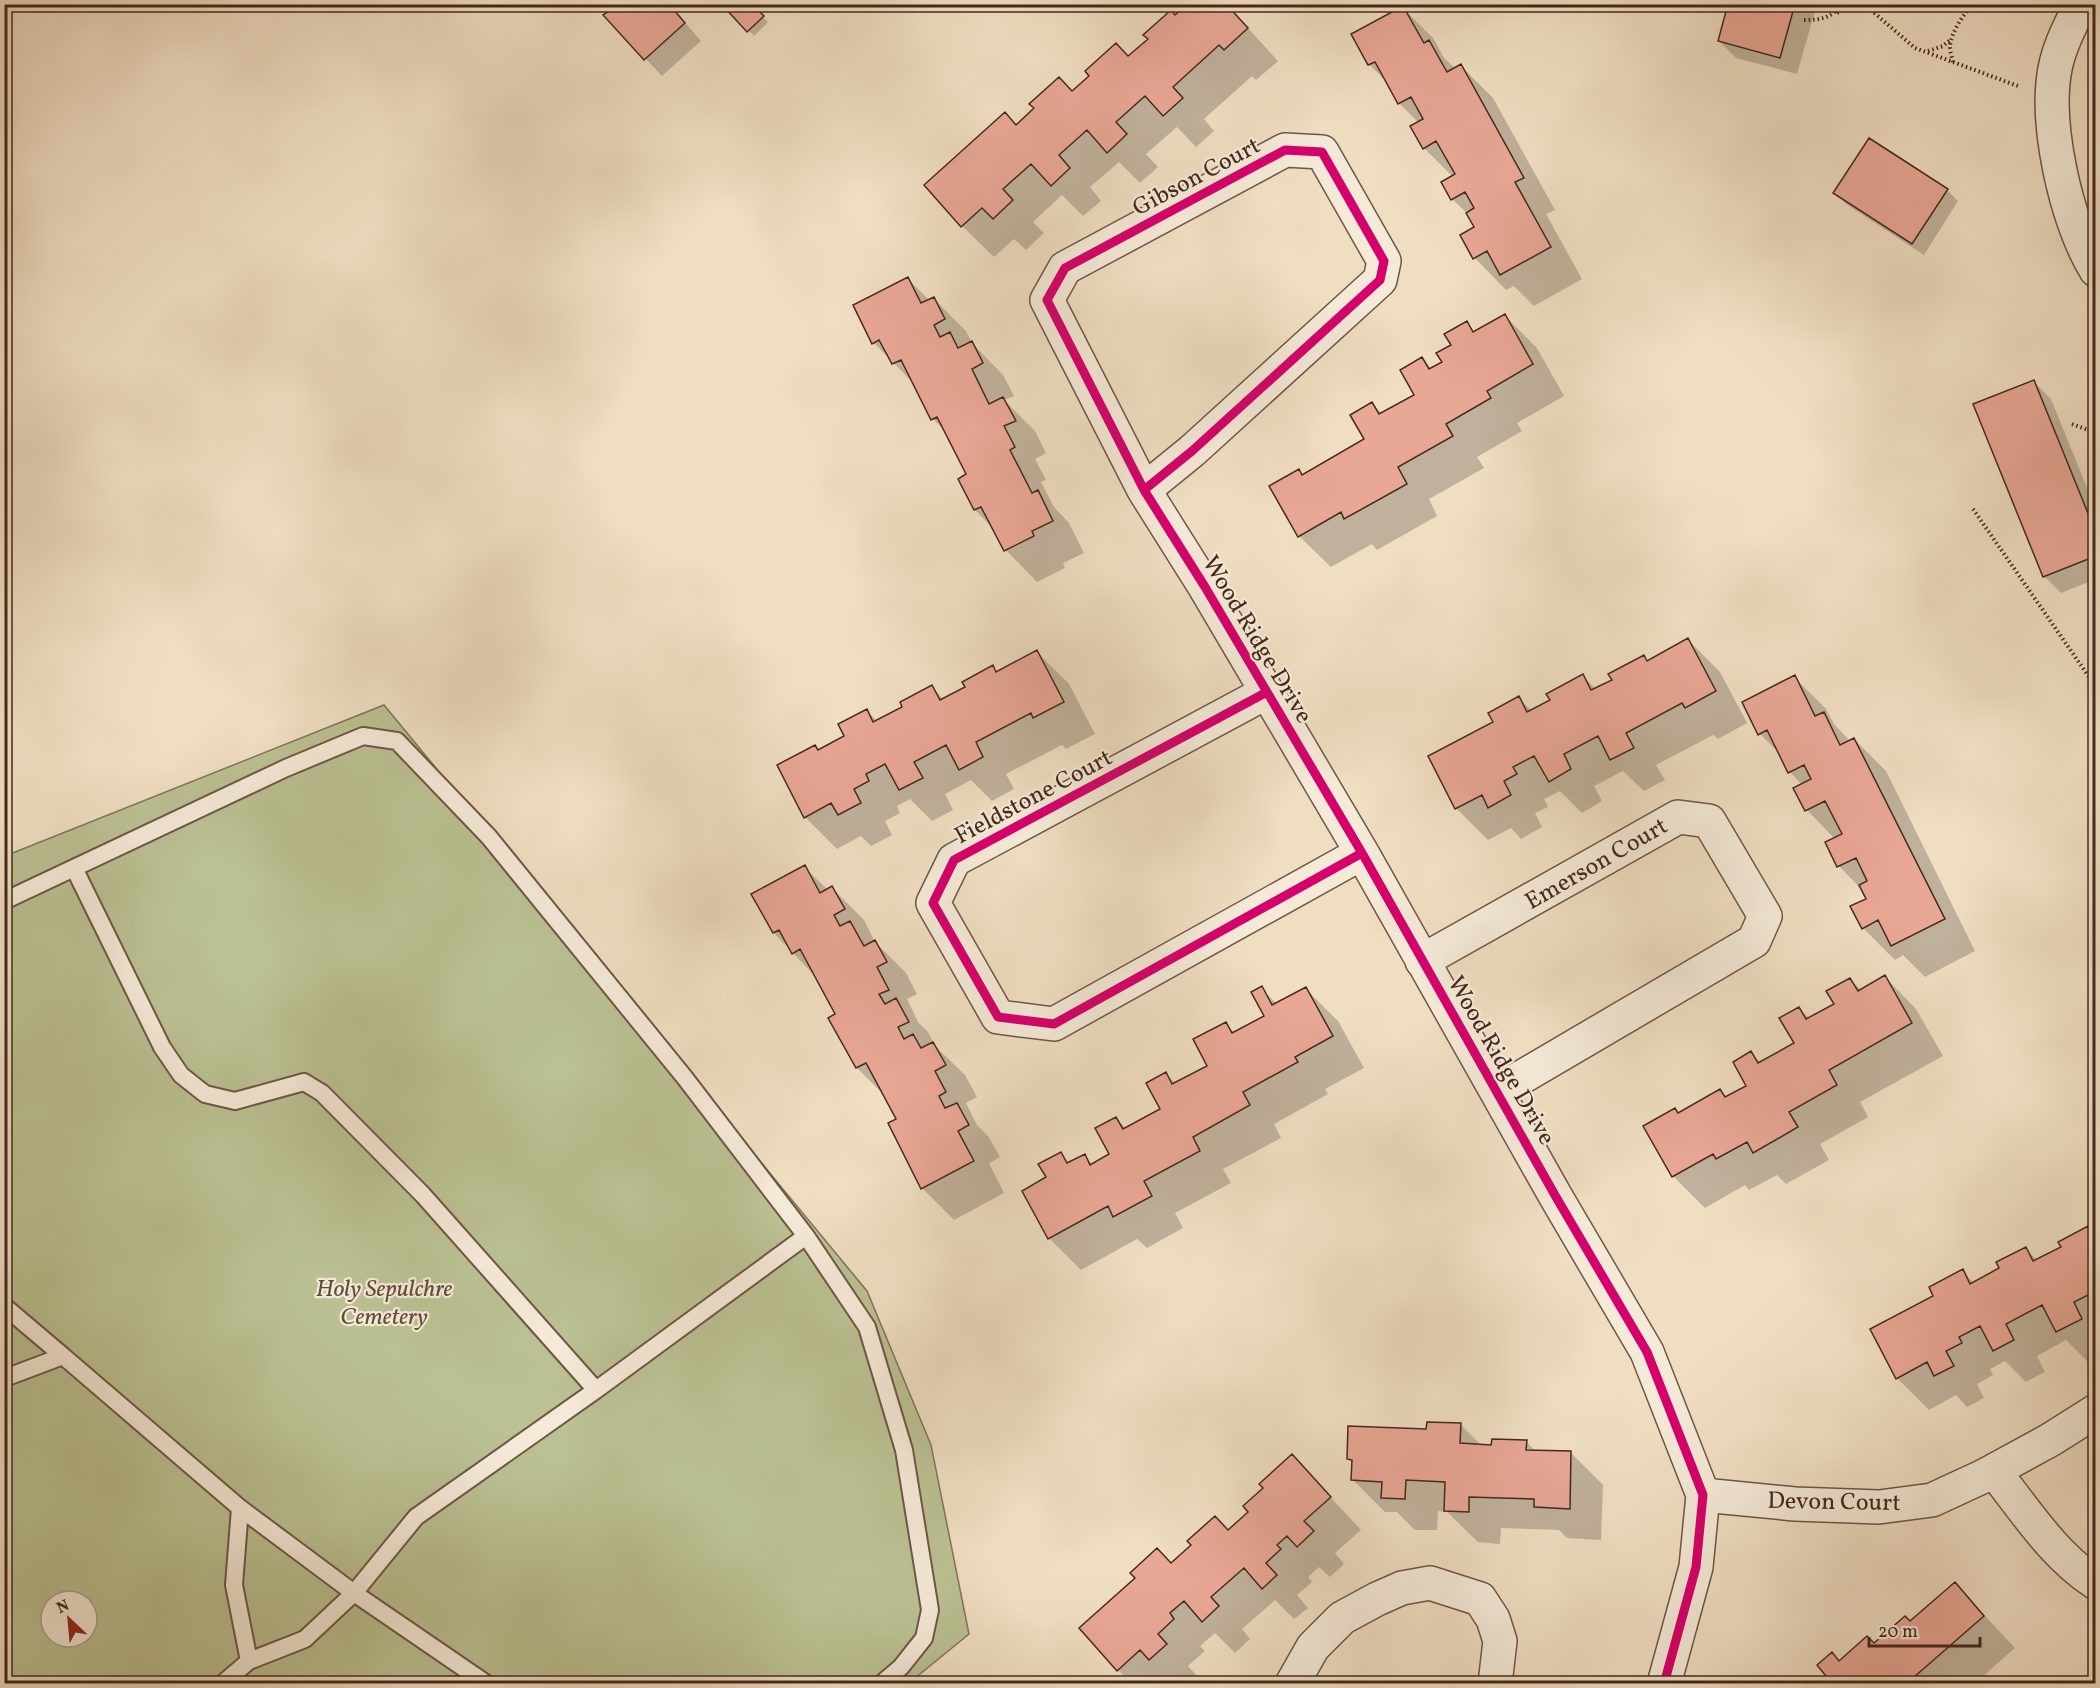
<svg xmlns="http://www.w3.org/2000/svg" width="2100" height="1688" font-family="Vollkorn,serif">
<rect width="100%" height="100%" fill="#f0dec3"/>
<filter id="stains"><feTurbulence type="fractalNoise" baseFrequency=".00333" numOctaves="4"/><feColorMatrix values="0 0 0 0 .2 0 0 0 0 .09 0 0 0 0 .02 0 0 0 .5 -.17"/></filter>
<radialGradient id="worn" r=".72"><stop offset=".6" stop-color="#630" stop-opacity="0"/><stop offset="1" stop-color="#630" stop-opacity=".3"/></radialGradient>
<path fill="#bbc193" stroke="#807458" stroke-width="1.5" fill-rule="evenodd" d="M384,705L867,1291L931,1445L969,1634L909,1683L5,1684V856ZM51,1601H87V1637H51Z"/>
<path fill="#0003" d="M669,4L701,41L662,76L605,15L611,11Z
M750,4L768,22L754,36L727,8Z
M1226,4L1278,61L1256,80L1252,76L1204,119L1214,131L1196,147L1177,127L1146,154L1158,167L1140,183L1119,162L1090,187L1101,201L1083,216L1062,195L1033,222L1044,233L1026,250L1014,239L994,257L962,226L1017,126L1129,57L1175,17Z
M1729,4H1817L1797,74L1736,58L1719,41Z
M1403,8L1434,39L1444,58L1456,69L1461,66L1493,98L1555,210L1546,214L1582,279L1534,306L1514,286L1506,290L1475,258L1462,236L1476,228L1469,215L1452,199L1453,177L1424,148L1419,123L1399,103L1389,84L1369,64Z
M1869,140L1947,190L1958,201L1924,255L1846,204L1835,193Z
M908,279L930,301L934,299L966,331L972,343L1003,375L1014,396L1004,400L1035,431L1046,453L1035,459L1046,480L1041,482L1054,507L1069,523L1084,553L1063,563L1065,568L1037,582L1006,550L995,530L975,510L968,474L948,434L933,419L916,386L874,343Z
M1505,316L1537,348L1564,396L1517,423L1522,431L1477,457L1484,468L1429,499L1437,516L1377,550L1372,544L1331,567L1299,536V471L1303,476L1366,439L1372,404L1382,414L1416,395L1422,359L1432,369L1444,363L1466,323L1476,333Z
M2034,382L2051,399L2096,510V579L2061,593L2044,576Z
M1688,640L1720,672L1747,723L1718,739L1713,735L1656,765L1665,780L1644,791L1623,771L1594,786L1602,801L1582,813L1560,791L1544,799L1548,807L1535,813L1542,827L1521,839L1511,828L1488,840L1456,808L1495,722L1518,698L1532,711L1552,701L1583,676L1596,690L1614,680L1643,657L1648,662Z
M1037,652L1069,684L1095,734L1066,749L1062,745L1006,774L1014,789L992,801L971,780L945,794L953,810L932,821L910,799L897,806L900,813L885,821L892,835L871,846L861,836L837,849L805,817L819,751L846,736L867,711L877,721L904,707L932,687L944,700L967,688L992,667L997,672Z
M1794,677L1826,709L1834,724L1850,741L1854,739L1886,771L1975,951L1925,977L1903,955L1895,960L1863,928L1868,900L1863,891L1839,866L1827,843L1835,839L1807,810L1802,785L1790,772L1781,755L1760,734Z
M804,867L828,890L832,888L864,920L875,942L906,973L917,994L907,999L918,1022L928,1032L936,1047L965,1075L977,1097L966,1103L977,1125L988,1136L1000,1157L989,1163L1004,1193L954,1220L922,1188L898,1120L886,1097L857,1068L830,1018L837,1014L816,977L774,933L754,894Z
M1885,977L1916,1009L1943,1056L1860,1102L1868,1117L1820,1144L1829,1160L1786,1184L1777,1175L1749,1190L1745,1185L1705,1208L1673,1176L1675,1110L1679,1114L1720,1091L1727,1098L1748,1086L1751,1053L1761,1063L1796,1044L1799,1008L1810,1019L1836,1004L1850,979L1861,990Z
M1261,988L1277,1004L1306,989L1338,1021L1364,1068L1325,1089L1328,1094L1274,1124L1281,1138L1223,1169L1231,1183L1175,1213L1183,1228L1147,1248L1137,1239L1081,1270L1049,1238L1048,1178L1061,1154L1070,1164L1085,1156L1093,1165L1111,1155L1116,1118L1126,1129L1162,1109L1166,1074L1176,1084L1209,1066L1225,1024L1235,1033L1266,1016Z
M2088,1227L2096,1235V1360L2089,1363L2066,1340L2037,1356L2045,1372L2026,1382L2005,1361L1990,1369L1993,1375L1977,1384L1984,1398L1967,1407L1956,1395L1929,1410L1897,1378L1935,1297L1962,1271L1974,1283L2001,1269L2026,1249L2038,1261L2063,1248Z
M1460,1424L1482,1446L1526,1442L1536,1451L1571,1453L1603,1485L1601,1540L1567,1538L1559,1530L1501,1528L1500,1544L1478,1542L1447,1512L1438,1511L1437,1530H1415L1397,1512H1385L1353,1480V1464L1348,1459L1428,1431Z
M1292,1456L1361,1530L1335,1553L1344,1564L1330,1577L1319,1567L1308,1577L1312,1582L1297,1595L1308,1608L1294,1619L1275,1600L1242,1629L1250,1639L1235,1653L1215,1633L1200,1646L1205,1651L1188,1666L1198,1677L1190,1684H1175L1172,1681L1170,1684H1132L1118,1670L1171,1564L1228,1531L1250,1513L1265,1488Z
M1955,1584L2015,1648L1974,1684H1819L1840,1662L1874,1645L1910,1623Z"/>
<path fill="#e9a796" stroke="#44281d" stroke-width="1.5" d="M603,4H669L685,23L644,60L603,15L609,11Z
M729,4H752L764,16L747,32L725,8Z
M1187,4H1226L1248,28L1224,50L1219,45L1173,87L1183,98L1163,116L1145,96L1116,122L1127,134L1107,153L1087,130L1059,155L1070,168L1051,186L1031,164L1003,189L1013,200L993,219L982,208L961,227L924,185L1005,112L1016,125L1034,108L1029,104L1059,77L1072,91L1089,76L1085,71L1116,43L1128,56L1148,39L1143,35L1171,10L1175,15Z
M1728,4H1795L1780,58L1718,41Z
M1403,6L1424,43L1429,40L1447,72L1461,64L1524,178L1515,182L1551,247L1500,275L1487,251L1473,259L1460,235L1474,227L1466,213L1474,208L1465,192L1451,200L1441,182L1455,174L1436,141L1423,149L1410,126L1423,119L1411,97L1398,104L1375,62L1368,65L1351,34Z
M1869,138L1948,189L1912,244L1833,193Z
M908,277L921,303L934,297L945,319L934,325L940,337L950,332L958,348L972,341L983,363L972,369L989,404L1003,397L1016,421L1004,426L1015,447L1010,450L1032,493L1038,490L1053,521L1032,531L1034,536L1004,551L981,507L974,510L958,479L966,474L937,417L931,420L901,360L892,364L879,340L872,344L853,305Z
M1505,314L1533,364L1487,391L1491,398L1446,424L1453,436L1398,467L1407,484L1344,519L1341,512L1298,537L1269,486L1299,469L1302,475L1364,439L1350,415L1372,402L1379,414L1414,395L1400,370L1422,357L1429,369L1442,362L1436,353L1451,345L1444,334L1467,321L1473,332Z
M2034,380L2096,533V556L2043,577L1973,404Z
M1688,638L1716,691L1685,708L1682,703L1626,733L1634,748L1610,760L1598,736L1564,754L1571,769L1549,782L1534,756L1513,767L1517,774L1504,781L1511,795L1488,808L1482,795L1455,809L1428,756L1493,722L1488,713L1519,696L1527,712L1550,700L1546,694L1583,674L1591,690L1612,680L1608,674L1644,655L1647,661Z
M1037,650L1064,702L1033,718L1031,713L976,742L983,757L959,770L946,745L914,762L923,778L899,790L885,764L866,774L869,781L854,789L861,803L838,815L831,803L804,818L777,765L815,745L818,750L844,736L838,724L867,709L873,722L902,707L900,702L932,685L940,700L965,687L962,682L993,665L996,672Z
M1795,675L1815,716L1824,712L1840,745L1854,738L1945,919L1891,946L1878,920L1862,929L1850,906L1866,899L1859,885L1867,881L1856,858L1837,867L1825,842L1842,834L1825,801L1805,811L1793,788L1811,779L1804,765L1788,773L1767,730L1758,735L1742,702Z
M805,865L820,893L832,886L845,909L834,915L840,926L850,921L864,946L875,940L887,962L877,967L889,990L879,994L885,1004L896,998L909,1022L898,1027L904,1039L913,1034L921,1048L933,1042L946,1065L935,1071L946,1092L939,1096L945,1108L957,1103L969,1125L958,1131L974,1161L921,1189L888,1123L896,1119L866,1063L856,1068L828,1018L835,1014L800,949L792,954L779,930L773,933L751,894Z
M1885,975L1912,1023L1829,1070L1837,1085L1789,1112L1798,1127L1753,1153L1747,1142L1716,1159L1713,1154L1672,1177L1643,1126L1675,1108L1678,1113L1720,1089L1725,1097L1746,1086L1733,1062L1751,1051L1758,1063L1794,1043L1779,1018L1799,1007L1806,1019L1834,1004L1826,991L1850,978L1858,991Z
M1262,986L1272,1005L1306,987L1333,1036L1295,1057L1298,1062L1243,1092L1250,1105L1193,1137L1200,1151L1144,1181L1152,1196L1113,1217L1108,1206L1048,1239L1022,1191L1046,1177L1038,1164L1061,1152L1067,1163L1085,1154L1090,1165L1109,1154L1095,1128L1116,1117L1123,1129L1160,1109L1146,1083L1166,1072L1172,1084L1207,1066L1193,1039L1226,1022L1232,1033L1264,1016L1251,992Z
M2088,1226L2096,1240V1291L2074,1302L2082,1319L2056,1332L2042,1305L2006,1324L2014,1340L1993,1351L1980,1326L1959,1337L1962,1343L1946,1351L1954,1366L1934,1376L1927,1362L1896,1379L1870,1329L1933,1296L1929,1287L1963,1269L1970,1284L1999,1268L1996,1262L2026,1247L2033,1261L2061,1247L2058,1242Z
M1427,1422L1461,1423L1460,1443L1491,1445L1492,1439L1527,1440L1526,1450L1571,1451L1570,1509L1534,1507V1499L1469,1497V1512L1444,1511L1445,1482L1406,1480L1405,1499L1381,1498L1382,1482L1351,1480L1352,1460L1347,1459L1348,1426L1426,1429Z
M1292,1454L1331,1497L1304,1521L1314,1531L1297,1547L1287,1536L1277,1545L1281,1549L1266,1563L1277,1575L1262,1589L1244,1568L1211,1597L1219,1606L1202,1622L1184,1601L1170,1613L1174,1619L1158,1634L1167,1644L1149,1660L1140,1650L1117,1671L1079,1628L1135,1578L1130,1573L1157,1548L1171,1563L1191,1545L1187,1541L1215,1516L1228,1530L1248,1512L1243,1506L1263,1488L1259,1484Z
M1955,1582L1984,1616L1906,1684H1817L1826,1676L1817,1665L1832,1652L1839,1661L1867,1636L1874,1643L1905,1616L1910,1621Z"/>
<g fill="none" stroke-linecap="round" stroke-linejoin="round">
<defs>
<path id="lane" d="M4,901L286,768L363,736L397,741L489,837L685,1078L806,1236L596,1390L423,1195L322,1093L304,1082L235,1101L205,1094L181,1075L162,1047L74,868
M806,1236L867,1327L904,1450L930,1610L924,1638L901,1667L881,1684
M4,1306L63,1356
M4,1375L10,1376L63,1356L240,1508L234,1585L249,1661L222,1684
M240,1508L354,1593L416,1517L596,1390
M249,1661L305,1639L354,1593L487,1684"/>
<path id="street" d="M2081,4C2071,24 2061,43 2056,64C2043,120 2066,222 2096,270
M1144,490L1192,451L1380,280L1384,261L1322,152L1285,150L1065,268L1047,300L1144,490L1205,587L1362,853L1556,1197L1647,1352L1703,1495L1696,1567L1664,1684
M1267,692L954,860L933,903L998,1017L1054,1024L1362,853
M1422,961L1678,817L1709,821L1765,916L1754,941L1498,1091
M1994,1471C2025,1510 2053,1555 2096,1583
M1703,1495L1795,1504L1879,1507L1932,1500L1984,1476L2050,1440L2096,1411
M1292,1684L1313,1647L1342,1618L1377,1599L1402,1588L1430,1583L1480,1599L1493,1619L1500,1641L1495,1684"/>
</defs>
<use href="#lane" stroke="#6f5646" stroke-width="20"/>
<use href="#street" stroke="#6f5646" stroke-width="36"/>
<path stroke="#44281d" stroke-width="4" stroke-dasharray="1.5 3" stroke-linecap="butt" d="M1864,4L1915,48L2018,86
M1837,13L1845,9L1870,10
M1804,20C1820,20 1832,18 1842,4
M1928,51L1943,46L1950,40
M1953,62C1952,57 1950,52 1950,47C1950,34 1964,13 1973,4
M2072,424L2088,430L2096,440
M1973,509L2096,687"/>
<use href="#lane" stroke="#f5ead8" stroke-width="16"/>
<use href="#street" stroke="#f5ead8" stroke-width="33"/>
<defs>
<path id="cycleway" d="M1144,490L1192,451L1380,280L1384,261L1322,152L1285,150L1065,268L1047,300L1144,490L1205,587L1362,853L1556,1197L1647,1352L1703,1495L1696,1567L1664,1684
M1267,692L954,860L933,903L998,1017L1054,1024L1362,853"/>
</defs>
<use href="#cycleway" stroke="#f5ead8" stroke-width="13"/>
<use href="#cycleway" stroke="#d6006c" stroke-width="9"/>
</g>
<g text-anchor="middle" stroke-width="4.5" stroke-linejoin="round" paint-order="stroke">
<g font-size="24" fill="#44281d" stroke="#f5ead8">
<text transform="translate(1196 176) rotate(-28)" y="8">Gibson Court</text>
<text transform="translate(1258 639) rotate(59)" y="8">Wood Ridge Drive</text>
<text transform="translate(1033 796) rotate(-28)" y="8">Fieldstone Court</text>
<text transform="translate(1596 863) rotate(-30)" y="8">Emerson Court</text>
<text transform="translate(1502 1060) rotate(60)" y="8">Wood Ridge Drive</text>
<text transform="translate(1834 1501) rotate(1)" y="8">Devon Court</text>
</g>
<g font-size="24" font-style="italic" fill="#624e3a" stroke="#f5ead8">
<text x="384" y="1296">Holy Sepulchre<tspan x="384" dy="28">Cemetery</tspan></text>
</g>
</g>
<rect width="2100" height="1688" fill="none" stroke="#f0dec3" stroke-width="24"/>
<rect x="6" y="6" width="2088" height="1676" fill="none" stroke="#44281d" stroke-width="3"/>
<rect x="12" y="12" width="2076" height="1664" fill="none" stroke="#44281d" stroke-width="1.5"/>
<g transform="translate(69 1619) rotate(334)"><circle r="28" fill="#f5ead8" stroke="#ae9c8d" stroke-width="1.5"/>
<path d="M0-4.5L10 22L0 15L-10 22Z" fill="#8f2418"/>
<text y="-9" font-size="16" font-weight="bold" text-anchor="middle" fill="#44281d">N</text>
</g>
<path d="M1869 1637v9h111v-9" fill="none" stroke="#44281d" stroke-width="3"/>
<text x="1878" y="1637" font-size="18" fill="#44281d" stroke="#f5ead8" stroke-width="4.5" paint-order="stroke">20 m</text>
<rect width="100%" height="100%" filter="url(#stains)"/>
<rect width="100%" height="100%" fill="url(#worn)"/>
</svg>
